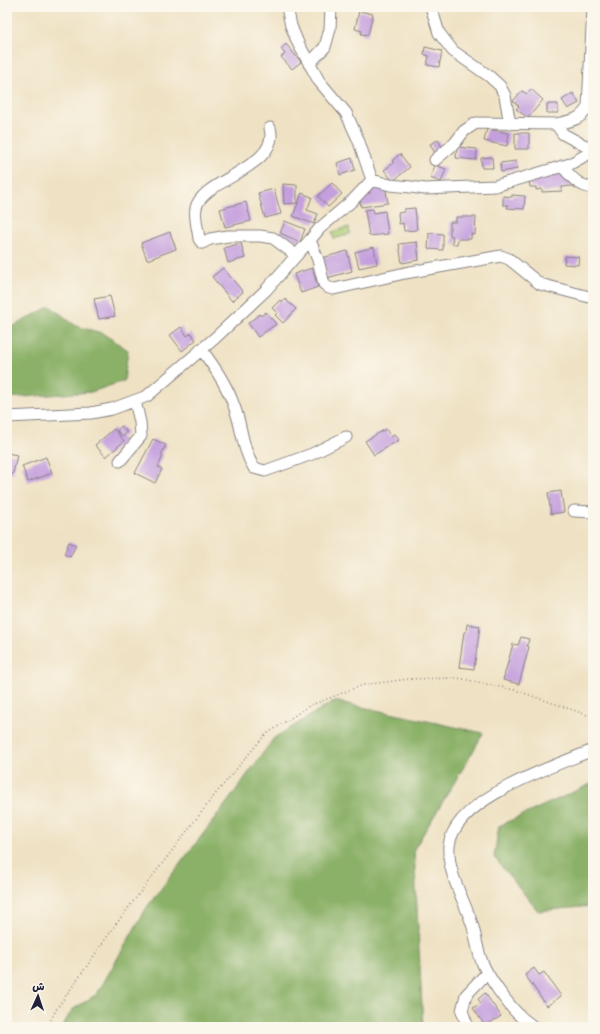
<svg xmlns="http://www.w3.org/2000/svg" width="600" height="1034" font-family="Sriracha,'Playpen Sans Arabic',sans-serif">
<rect width="100%" height="100%" fill="#fbf7ec"/>
<filter id="ink" filterUnits="userSpaceOnUse"><feTurbulence type="fractalNoise" baseFrequency=".025" numOctaves="2"/><feDisplacementMap in="SourceGraphic" scale="8" xChannelSelector="R" yChannelSelector="G"/><feConvolveMatrix kernelMatrix="1 2 1 2 8 2 1 2 1" color-interpolation-filters="sRGB"/></filter>
<filter id="wash" filterUnits="userSpaceOnUse"><feTurbulence type="fractalNoise" baseFrequency=".012" numOctaves="4" result="noise"/><feDisplacementMap in="SourceGraphic" scale="16" xChannelSelector="R" yChannelSelector="G"/><feGaussianBlur stdDeviation="0.9" result="paint"/><feColorMatrix in="noise" values="0 0 0 0 0 0 0 0 0 0 0 0 0 0 0 0 0 1.4 0 .05"/><feComposite in="paint" operator="in"/></filter>
<g filter="url(#wash)">
<rect width="100%" height="100%" fill="#efe2c4"/>
<path fill="#afce76" stroke="#687858" d="M349,227L350,234L334,239L332,232Z"/>
<path fill="#8bb167" stroke="#566a51" d="M50,306L76,326L102,333L128,350L124,381L91,392L7,398V330Z
M334,701L483,733L471,755L414,849L423,1027H62L72,1010L97,994L147,907L223,808L274,738Z
M593,783V906L538,911L494,857L499,826Z"/>
<g id="blocks">
<path fill="#c49fde" d="M359,11L373,14L368,35L361,34L362,31L355,29Z
M286,44L301,62L292,69L281,57L285,54L281,49Z
M425,47L442,51L439,67L427,65L429,56L424,54Z
M531,89L543,100L528,118L516,109L519,106L513,101L522,91L527,94Z
M573,93L579,103L568,109L562,100Z
M547,104H558V113H547Z
M487,129L509,133L507,146L484,141Z
M515,133H529V149H515Z
M438,140L444,151L436,155L430,144Z
M457,147L477,149L476,160L456,158Z
M400,154L410,167L393,181L384,170L394,163L392,161Z
M492,157L493,168H482L481,158Z
M352,158L355,170L340,175L337,163Z
M516,161L517,169L501,172L500,163Z
M435,165L446,169L441,182L430,178Z
M565,173L571,178L572,186L562,187V191L542,192V189L536,190V187H530L529,180L535,176Z
M332,183L342,194L328,207L318,196Z
M283,184L297,185V203L284,204Z
M385,185L388,203L361,207L359,195L370,193L369,188Z
M274,189L281,214L265,218L258,193Z
M302,193L312,197L307,210L318,214L314,224L293,216Z
M512,195L525,196L524,209L507,208L508,205H503V196L512,197Z
M246,202L251,221L225,227L220,209Z
M415,208L417,230L404,231L403,223L399,224L398,213L404,212V209Z
M373,209L374,213L385,211L388,234L369,236L365,210Z
M456,217H476L475,235L471,234V239H458L457,244H452L453,236H450V222H456Z
M285,221L305,229L300,242L280,233Z
M170,232L176,249L147,260L141,243Z
M429,233L443,234V250L428,249Z
M417,242L419,260L402,263L399,244Z
M241,243L245,258L228,263L224,248Z
M374,247L377,264L359,268L355,252Z
M347,251L352,271L327,278L322,258Z
M565,256L579,257L578,265L564,264Z
M223,268L243,292L232,301L212,277Z
M312,268L318,287L301,293L294,274Z
M110,296L115,316L99,319L94,299Z
M285,299L296,309L283,323L275,315L277,313L272,308L280,300L283,302Z
M266,312L276,324L258,337L248,323L260,314L261,316Z
M181,327L187,336L191,333L196,340L182,351L170,335Z
M121,426L127,432L123,437L117,431Z
M114,429L124,441L106,457L95,445Z
M386,429L391,437L395,434L399,440L374,455L365,441Z
M153,439L166,445L161,455L163,456L158,467L162,469L155,483L135,473Z
M7,453L17,455L13,474L7,473Z
M46,457L52,473L28,482L22,466Z
M561,491L564,512L551,514L548,493Z
M69,542L76,545L70,557L64,554Z
M467,624L480,626L474,669L459,667L464,632H466Z
M521,637L529,639L527,646L529,647L519,684L503,680L513,644L518,645Z
M534,968L539,975L544,972L561,996L547,1006L525,975Z
M485,993L501,1016L485,1026L473,1008L481,1003L478,999Z"/>
</g>
</g>
<g filter="url(#ink)">
<use href="#blocks" fill-opacity="0" stroke="#888280" stroke-width="1"/>
<g fill="none" stroke-linecap="round" stroke-linejoin="round">
<defs>
<path id="street" d="M287,7L291,26L298,43L319,81L346,113L358,139L372,180L390,185L411,187L425,189L495,186L570,164L593,151
M431,7L439,33L453,51L489,76L500,86L505,96L510,124
M309,64L325,47L330,29L331,7
M556,124C570,121 582,120 588,106L593,8
M270,128C281,167 201,180 196,208C194,217 198,229 199,239L202,243L210,239L228,236H260L273,238L296,255
M435,160L455,143L464,131L476,123L556,124L563,134L593,150
M562,166C571,177 578,186 593,188
M310,240L318,260L324,284L329,288L334,289L405,273L501,256L509,259L540,284L593,298
M201,349C214,366 227,385 234,406C242,426 242,449 254,468L265,471L312,454L346,437
M7,417L91,413L112,409L147,396L215,338L266,290L310,240L320,228L353,200L372,180
M120,461L141,436L140,422L135,401
M574,511L593,512
M468,1027L462,1011L466,995L487,973
M534,1027C530,1024 524,1020 520,1016C508,1005 488,977 482,962C477,950 476,936 472,924C464,899 447,873 449,846C454,798 555,766 593,750"/>
</defs>
<use href="#street" stroke="#888280" stroke-width="13"/>
<path stroke="#888280" stroke-width="1.5" stroke-dasharray="1 3" stroke-linecap="butt" d="M47,1027L57,1008L80,976L116,924L213,797L265,735L309,706L363,685L408,679L458,678L515,690L593,717"/>
<use href="#street" stroke="#fff" stroke-width="11"/>
</g>
</g>
<rect width="600" height="1034" fill="none" stroke="#fbf7ec" stroke-width="24"/>
<g transform="translate(38 996) rotate(3)" stroke="#fbf7ec" stroke-width="3" paint-order="stroke">
<path d="M0-3L7 15L0 10L-7 15Z" fill="#22223b"/>
<text y="-6" font-size="11" font-weight="bold" text-anchor="middle" fill="#22223b">ش</text>
</g>
</svg>
